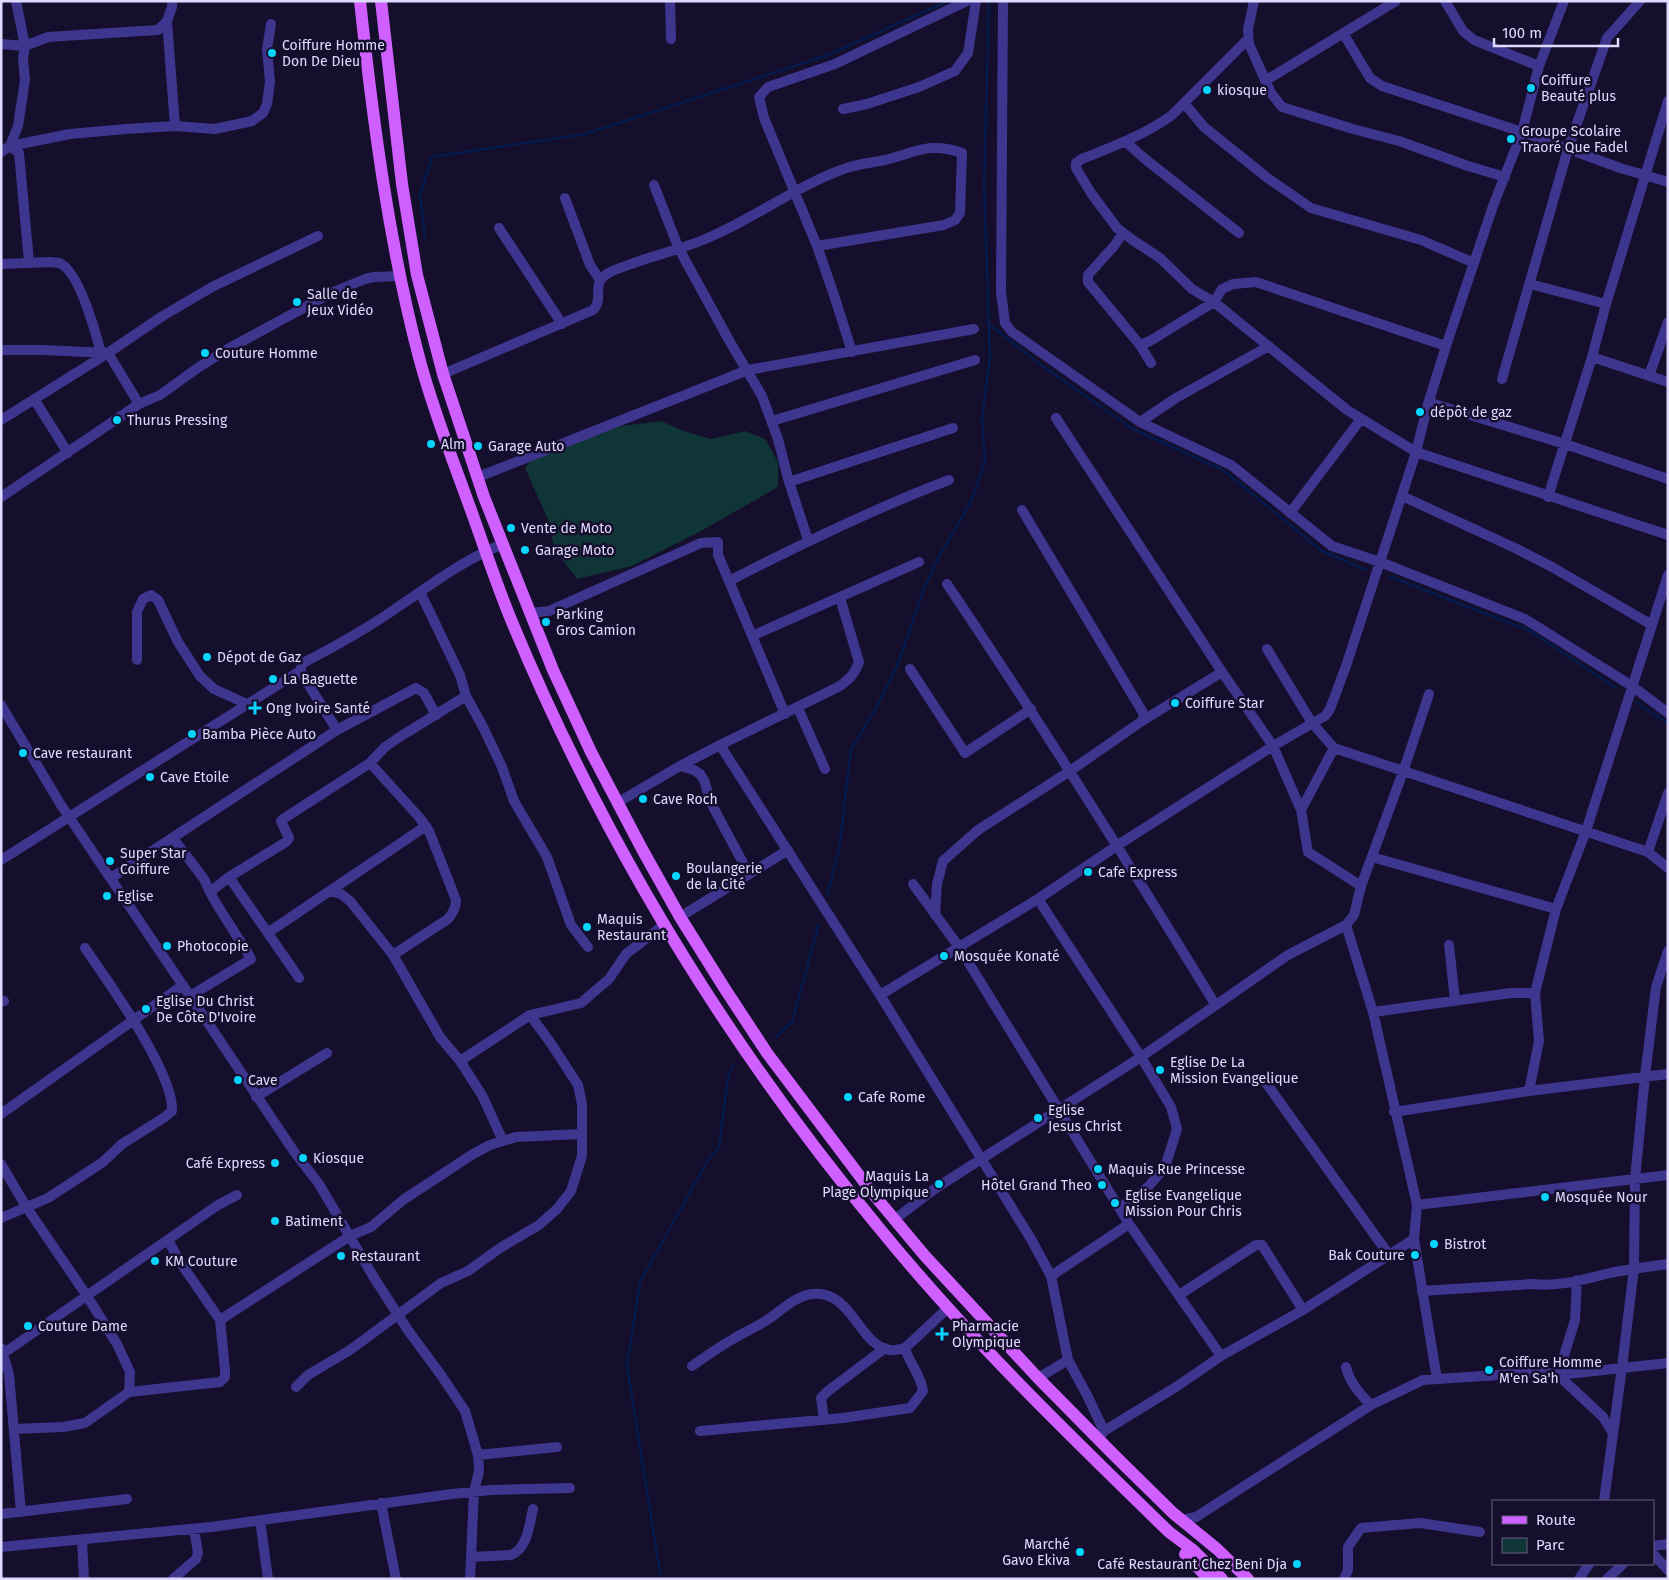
<svg xmlns="http://www.w3.org/2000/svg" width="1669" height="1580" font-family="'Fira Sans',sans-serif">
<rect width="100%" height="100%" fill="#150e2c"/>
<path fill="#103536" d="M661,421L684,431L711,439L745,431L765,439L778,462V487L701,531L632,566L577,579L554,549L550,524L525,468L535,454L614,427Z"/>
<g fill="none" stroke-linecap="round" stroke-linejoin="round">
<path stroke="#051a4d" stroke-width="2.5" d="M425,237L420,195L432,157L585,134L828,55L948,1
M991,326L1044,367L1133,429L1223,470L1322,551L1366,570
M1391,577L1530,631L1616,688
M1637,703L1668,723
M827,896L839,850L851,750L876,708L897,666L925,586L938,558L967,509L974,494L985,461L982,418L990,357L984,184L989,1
M776,1037L792,1022L819,924
M661,1579L627,1366L640,1282L708,1160L719,1148L728,1077L733,1066"/>
<path stroke="#3e358f" stroke-width="10" d="M172,1V7L167,21L175,126
M670,1L671,39
M1003,1L1001,292L1005,323L1012,332L1140,422L1231,465L1332,546L1380,562L1525,619L1632,686L1668,713
M1254,1L1248,29L1249,44L1271,93L1282,107L1353,129L1399,141L1468,166L1505,177
M1445,1L1463,31L1474,40L1539,66
M1343,33L1370,78L1382,86L1522,132L1620,168L1668,182
M1248,39L1172,115C1143,136 1114,146 1082,159L1076,163V168L1091,193L1117,228L1134,241L1160,258L1192,289L1214,302L1347,410L1416,452L1668,535
M1,44L25,46L48,37L158,30L167,21
M1265,81L1396,1
M1184,103L1204,127L1269,179L1311,208L1421,240L1474,263
M843,109L867,104L919,87L955,71L968,53L976,1
M1126,142L1145,159L1239,233
M10,146L18,126L25,80L23,59L25,46L16,1
M10,146L19,153L29,262
M1,152L10,146L70,134L126,129L175,126L215,129L252,121L263,113L267,104L270,82L267,49L271,24
M654,185L679,249L730,342L762,396L778,439L789,482L808,540
M565,198L590,265L600,280
M499,228L562,324
M1123,233L1114,246L1088,275V282L1140,345L1151,363
M1,264L51,262C52,262 58,263 59,263C79,270 96,334 101,353
M1530,284L1606,304
M1140,345L1150,341L1214,302L1222,289L1233,284L1256,282L1446,346
M1,350H43L108,353L139,404
M852,352L834,295L817,246L764,118L759,97L768,87L835,64L967,1
M1592,357L1668,382
M443,374L593,310C605,298 590,285 607,274C612,270 621,268 628,265C655,255 683,249 710,237C755,218 795,187 841,170C855,164 870,163 885,160C915,153 929,141 962,153L960,213L955,220L944,225L817,246
M1649,376L1668,322
M1502,379L1568,149L1607,38L1640,1
M34,399L68,453
M1428,404H1434L1565,444L1668,479
M1056,418L1222,672L1273,746L1301,810L1308,852L1361,886
M1,420L108,353L161,317L212,287L318,236
M772,421L975,360
M1140,422L1176,398L1269,346
M478,477L748,370L974,329
M789,482L953,428
M1402,496L1515,548L1552,567L1652,625
M1,497L139,404L160,395L199,367L226,350L331,293L365,279L374,277L400,276
M1548,497L1592,357L1606,304L1668,101
M1022,510L1142,711L1144,715L1142,721
M1290,513L1361,419
M729,581C801,544 873,509 949,480
M947,584C1040,722 1128,862 1215,1004
M420,592L460,675L466,696L483,727L502,767L514,801L547,857L571,925L588,947
M530,613L549,611L701,543L718,542V555L785,714
M752,636L919,562
M1267,649L1312,723L1334,748L1648,852
M137,660V612L143,599L151,595L158,600L178,642L200,676L214,689L247,704
M910,669L965,753L1031,709
M300,671L337,730
M1,705L61,805L190,996L295,1153L319,1184L373,1276L407,1329L441,1375L465,1411L478,1455L479,1471L474,1492L470,1579
M798,708L825,769
M720,745L880,995L1031,1239L1051,1276L1068,1360L1088,1397L1104,1431L1098,1439
M680,766L694,770L700,774L704,780L711,803L749,874
M1668,793L1648,852L1668,868
M617,803L680,766L720,745L840,686C849,679 855,674 859,662L840,598
M1301,810L1334,748
M173,838L204,879L210,892L229,877L286,842L289,838L281,821L283,819L370,763L385,747L398,738L466,696
M1372,857L1556,909
M1,860L300,671L303,663C336,646 368,628 398,607C432,584 465,559 503,544
M229,877L299,978
M111,878L337,730L416,688L424,693L436,715
M913,884L959,947L1129,1224L1221,1356
M330,891L341,894L350,901L393,955L448,919C453,913 456,908 456,900L429,831L419,817L370,763
M1038,899L1141,1057L1171,1107L1177,1129L1165,1167L1148,1187L1120,1208
M935,915L937,884L943,861L978,830L1070,771L1142,721L1222,672
M680,917L788,850
M1346,925L1373,1012L1417,1205L1414,1239L1437,1379
M269,932L426,826
M1449,945L1455,1001
M393,955L440,1037L460,1061
M880,995L1038,899L1118,845L1273,746L1325,716L1330,709L1346,666L1416,452L1428,404L1446,346L1493,206L1522,132L1539,66L1564,1
M190,996L251,959C238,936 222,915 210,892
M1,1002L4,1001
M1373,1012L1511,993H1535
M530,1015L581,1003L609,979L626,954L665,924
M1264,1080L1389,1255
M1529,1091L1539,1041L1535,993L1556,909L1586,831L1668,575
M256,1097L327,1053
M1394,1112L1529,1091L1668,1074
M1,1114L183,985
M1,1164L27,1208L87,1296L117,1344L130,1372L129,1392L85,1423L63,1427L14,1429
M1417,1205L1668,1175
M1,1218L48,1198L103,1162L122,1144L165,1117L172,1111C174,1072 108,982 85,948
M895,1219L936,1188L1141,1057L1288,955L1346,925L1354,915L1361,886L1403,772L1429,694
M168,1240L180,1262L220,1320
M1051,1276L1129,1224
M1577,1280L1575,1320L1558,1375L1668,1363
M1422,1291L1533,1284C1559,1287 1586,1279 1610,1273C1629,1269 1648,1267 1668,1264
M1179,1295L1256,1245H1262L1303,1310
M1,1348L9,1374L21,1512
M4,1353L218,1205L237,1195
M692,1366C705,1357 719,1347 733,1339C744,1332 757,1327 767,1320C781,1311 796,1295 813,1294C852,1290 859,1346 890,1350C895,1351 900,1349 905,1348
M1346,1367C1350,1383 1359,1393 1371,1405
M1038,1378L1068,1360
M296,1387L308,1375L350,1350L441,1283L468,1271L500,1248L539,1225L557,1209L571,1191L582,1156V1104L578,1085L550,1042L530,1015L460,1061L482,1095L503,1141
M129,1392L220,1382L225,1377V1370L220,1320L350,1236L371,1227L403,1200L473,1154L490,1145L516,1137L581,1134
M824,1420L821,1398L828,1391L885,1348
M700,1431L843,1418L910,1408L923,1391C921,1375 909,1363 905,1348L948,1308
M1104,1431L1179,1385L1221,1356L1303,1310L1414,1239
M478,1455L557,1447
M1604,1501L1622,1367L1634,1268L1635,1179L1645,1076L1656,987L1668,951
M381,1503L396,1579
M1,1514L127,1499
M260,1520L268,1579
M1181,1520L1196,1517L1371,1405L1423,1380L1543,1372L1558,1375L1603,1417L1612,1432
M82,1540L84,1579
M1653,1546L1668,1544
M1,1547L211,1527L452,1494L491,1490L570,1488
M1653,1554L1668,1570
M471,1557L511,1555C528,1548 529,1525 533,1509
M173,1579L196,1559L198,1553L194,1529
M1344,1579L1348,1570V1547L1361,1528L1420,1523L1480,1532
M1579,1579L1589,1564
M1607,1579L1623,1564"/>
<path stroke="#cf60ff" stroke-width="12" d="M360,1C373,121 389,245 420,361C434,413 454,463 472,513C485,549 497,586 512,622C603,841 728,1046 880,1229C968,1337 1069,1435 1169,1532L1193,1550L1222,1579
M381,1L402,184L417,275L443,374L484,497L553,670L591,752L642,849L680,917L725,989L767,1053L874,1195L925,1256L1038,1378L1115,1456L1173,1513L1217,1549L1248,1579
M1185,1554L1209,1579"/>
</g>
<g fill="#05d4ff" stroke="#150e2c" stroke-width="2">
<circle cx="272" cy="53" r="5"/>
<circle cx="1531" cy="88" r="5"/>
<circle cx="1207" cy="90" r="5"/>
<circle cx="1511" cy="139" r="5"/>
<circle cx="297" cy="302" r="5"/>
<circle cx="205" cy="353" r="5"/>
<circle cx="1420" cy="412" r="5"/>
<circle cx="117" cy="420" r="5"/>
<circle cx="431" cy="444" r="5"/>
<circle cx="478" cy="446" r="5"/>
<circle cx="511" cy="528" r="5"/>
<circle cx="525" cy="550" r="5"/>
<circle cx="546" cy="622" r="5"/>
<circle cx="207" cy="657" r="5"/>
<circle cx="273" cy="679" r="5"/>
<circle cx="1175" cy="703" r="5"/>
<path d="M252.5 700.5h5v5h5v5h-5v5h-5v-5h-5v-5h5z"/>
<circle cx="192" cy="734" r="5"/>
<circle cx="23" cy="753" r="5"/>
<circle cx="150" cy="777" r="5"/>
<circle cx="643" cy="799" r="5"/>
<circle cx="110" cy="861" r="5"/>
<circle cx="1088" cy="872" r="5"/>
<circle cx="676" cy="876" r="5"/>
<circle cx="107" cy="896" r="5"/>
<circle cx="587" cy="927" r="5"/>
<circle cx="167" cy="946" r="5"/>
<circle cx="944" cy="956" r="5"/>
<circle cx="146" cy="1009" r="5"/>
<circle cx="1160" cy="1070" r="5"/>
<circle cx="238" cy="1080" r="5"/>
<circle cx="848" cy="1097" r="5"/>
<circle cx="1038" cy="1118" r="5"/>
<circle cx="303" cy="1158" r="5"/>
<circle cx="275" cy="1163" r="5"/>
<circle cx="1098" cy="1169" r="5"/>
<circle cx="939" cy="1184" r="5"/>
<circle cx="1102" cy="1185" r="5"/>
<circle cx="1545" cy="1197" r="5"/>
<circle cx="1115" cy="1203" r="5"/>
<circle cx="275" cy="1221" r="5"/>
<circle cx="1434" cy="1244" r="5"/>
<circle cx="1415" cy="1255" r="5"/>
<circle cx="341" cy="1256" r="5"/>
<circle cx="155" cy="1261" r="5"/>
<circle cx="28" cy="1326" r="5"/>
<path d="M939.5 1326.5h5v5h5v5h-5v5h-5v-5h-5v-5h5z"/>
<circle cx="1489" cy="1370" r="5"/>
<circle cx="1080" cy="1552" r="5"/>
<circle cx="1297" cy="1564" r="5"/>
</g>
<g text-anchor="middle" stroke-width="5" stroke-linejoin="round" paint-order="stroke">
<g font-size="14" fill="#e0d9ff" stroke="#150e2c" text-anchor="start">
<text x="282" y="50">Coiffure Homme<tspan x="282" dy="16">Don De Dieu</tspan></text>
<text x="1541" y="85">Coiffure<tspan x="1541" dy="16">Beauté plus</tspan></text>
<text x="1217" y="95">kiosque</text>
<text x="1521" y="136">Groupe Scolaire<tspan x="1521" dy="16">Traoré Que Fadel</tspan></text>
<text x="307" y="299">Salle de<tspan x="307" dy="16">Jeux Vidéo</tspan></text>
<text x="215" y="358">Couture Homme</text>
<text x="1430" y="417">dépôt de gaz</text>
<text x="127" y="425">Thurus Pressing</text>
<text x="441" y="449">Alm</text>
<text x="488" y="451">Garage Auto</text>
<text x="521" y="533">Vente de Moto</text>
<text x="535" y="555">Garage Moto</text>
<text x="556" y="619">Parking<tspan x="556" dy="16">Gros Camion</tspan></text>
<text x="217" y="662">Dépot de Gaz</text>
<text x="283" y="684">La Baguette</text>
<text x="1185" y="708">Coiffure Star</text>
<text x="266" y="713">Ong Ivoire Santé</text>
<text x="202" y="739">Bamba Pièce Auto</text>
<text x="33" y="758">Cave restaurant</text>
<text x="160" y="782">Cave Etoile</text>
<text x="653" y="804">Cave Roch</text>
<text x="120" y="858">Super Star<tspan x="120" dy="16">Coiffure</tspan></text>
<text x="686" y="873">Boulangerie<tspan x="686" dy="16">de la Cité</tspan></text>
<text x="1098" y="877">Cafe Express</text>
<text x="117" y="901">Eglise</text>
<text x="597" y="924">Maquis<tspan x="597" dy="16">Restaurant</tspan></text>
<text x="177" y="951">Photocopie</text>
<text x="954" y="961">Mosquée Konaté</text>
<text x="156" y="1006">Eglise Du Christ<tspan x="156" dy="16">De Côte D'Ivoire</tspan></text>
<text x="1170" y="1067">Eglise De La<tspan x="1170" dy="16">Mission Evangelique</tspan></text>
<text x="248" y="1085">Cave</text>
<text x="858" y="1102">Cafe Rome</text>
<text x="1048" y="1115">Eglise<tspan x="1048" dy="16">Jesus Christ</tspan></text>
<text x="313" y="1163">Kiosque</text>
<text x="265" y="1168" text-anchor="end">Café Express</text>
<text x="1108" y="1174">Maquis Rue Princesse</text>
<text x="929" y="1181" text-anchor="end">Maquis La<tspan x="929" dy="16">Plage Olympique</tspan></text>
<text x="1092" y="1190" text-anchor="end">Hôtel Grand Theo</text>
<text x="1125" y="1200">Eglise Evangelique<tspan x="1125" dy="16">Mission Pour Chris</tspan></text>
<text x="1555" y="1202">Mosquée Nour</text>
<text x="285" y="1226">Batiment</text>
<text x="1444" y="1249">Bistrot</text>
<text x="1405" y="1260" text-anchor="end">Bak Couture</text>
<text x="351" y="1261">Restaurant</text>
<text x="165" y="1266">KM Couture</text>
<text x="38" y="1331">Couture Dame</text>
<text x="952" y="1331">Pharmacie<tspan x="952" dy="16">Olympique</tspan></text>
<text x="1499" y="1367">Coiffure Homme<tspan x="1499" dy="16">M'en Sa'h</tspan></text>
<text x="1070" y="1549" text-anchor="end">Marché<tspan x="1070" dy="16">Gavo Ekiva</tspan></text>
<text x="1287" y="1569" text-anchor="end">Café Restaurant Chez Beni Dja</text>
</g>
</g>
<rect width="1669" height="1580" fill="none" stroke="#e0d9ff" stroke-width="5"/>
<rect x="1492" y="1500" width="162" height="65" fill="#150e2c" stroke="#665f80"/>
<rect x="1502" y="1516" width="25" height="8" fill="#cf60ff" stroke="#665f80"/>
<text x="1536" y="1525" font-size="15" fill="#e0d9ff">Route</text>
<rect x="1502" y="1538" width="25" height="15" fill="#103536" stroke="#665f80"/>
<text x="1536" y="1550" font-size="15" fill="#e0d9ff">Parc</text>
<path d="M1494 38v8h124v-8" fill="none" stroke="#e0d9ff" stroke-width="2.5"/>
<text x="1502" y="38" font-size="15" fill="#e0d9ff" stroke="#150e2c" stroke-width="4" paint-order="stroke">100 m</text>
</svg>
